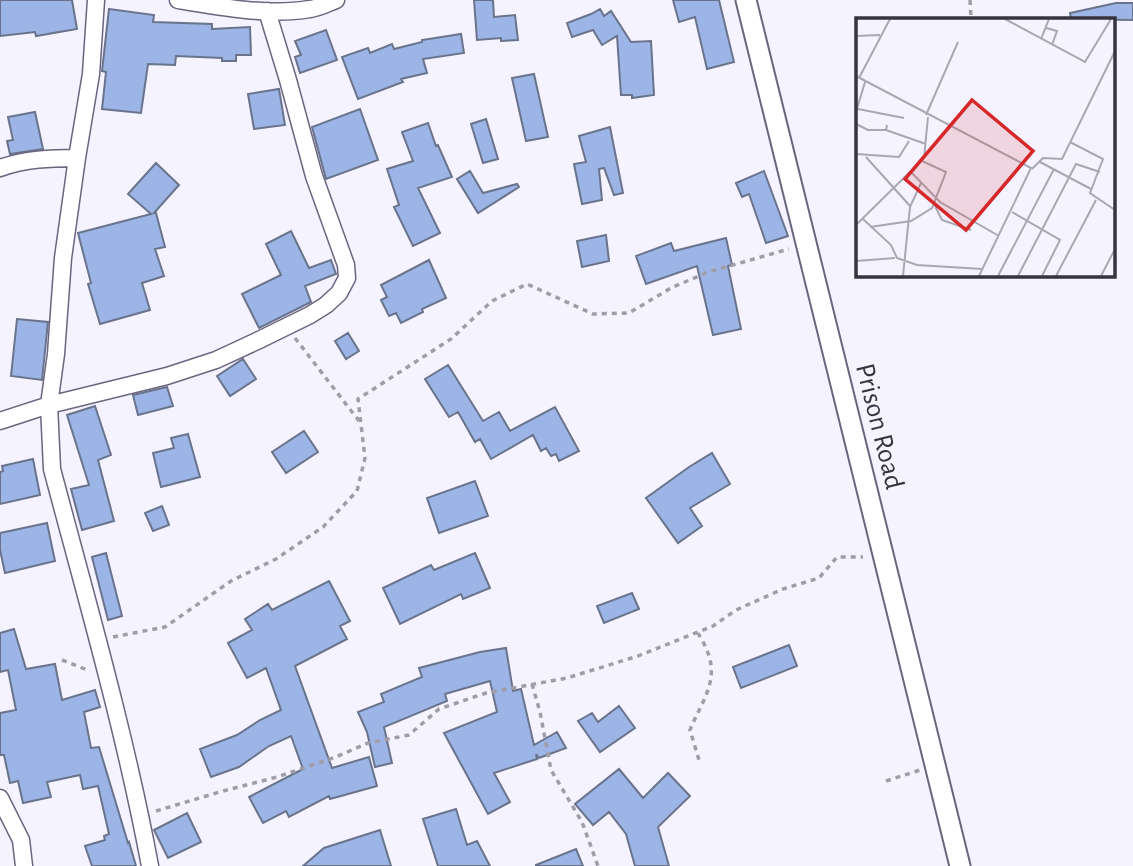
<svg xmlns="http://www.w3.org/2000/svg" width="1133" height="866" font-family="'Alegreya Sans',sans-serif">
<rect width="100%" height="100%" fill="#f5f3ff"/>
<path fill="#9db5e6" stroke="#69748c" stroke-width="2" d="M0,0H72L77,29L36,36L35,32L0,36Z
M474,0H493L494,17L515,15L518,40L501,41V38L477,40Z
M673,0H719L734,62L707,69L695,17L679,22Z
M1116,3H1133V20L1071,19L1070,13Z
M109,9L154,15L153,22L212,24V29L250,27L251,55H236V61H222V58L176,56L175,65L148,64L141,113L102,109L106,72L102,71Z
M600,9L604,16L611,11L631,42L651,41L654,95L632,98V95H621L617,36L602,45L593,30L572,37L567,23L591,14Z
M326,30L337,60L300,73L295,57L301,55L295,41Z
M461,34L464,53L423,59L427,73L401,79L403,82L358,99L342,57L368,48L370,53L392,44L394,49L422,42V40Z
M534,74L548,137L526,141L512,78Z
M279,89L285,125L254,129L248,94Z
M360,109L378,160L326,179L312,127Z
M35,112L43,149L10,154L7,141L13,140L8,117Z
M486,119L498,159L483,163L471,124Z
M428,123L436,146L438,145L452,177L418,188L440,233L413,246L394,207L399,205L387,169L413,161L402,132Z
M610,127L623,193L614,195L604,168L599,169L602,200L582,204L574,164L586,162L579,136Z
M156,163L179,185L154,213H156L165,247L155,249L164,276L142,283L150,310L100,324L88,284L91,283L78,233L151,214L128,194Z
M470,171L483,193L517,184L519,187L478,213L457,179Z
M764,171L788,236L766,243L749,194L742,197L736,183Z
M291,231L309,268L331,260L336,274L305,286L311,302L259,328L242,294L281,275L266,244Z
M606,235L609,261L582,267L577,241Z
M726,238L732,265L728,266L741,329L713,335L697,266L646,284L636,256L671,243L674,251Z
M429,260L446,298L422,309L423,312L401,323L396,313L389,316L381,300L387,297L381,285Z
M17,319L48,322L42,380L11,376Z
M348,333L359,351L346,359L335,341Z
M243,359L256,379L230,396L217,376Z
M448,365L483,421L499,412L510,431L555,407L579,451L559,461L556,454L551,456L546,448L541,451L533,435L491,459L480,439L475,442L458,412L449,417L425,379Z
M167,387L173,406L138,415L133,395Z
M95,406L111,455L98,460L114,521L82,530L71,489L89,485L67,415Z
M304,431L318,452L286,473L272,452Z
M188,434L200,477L161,487L153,453L174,448L171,438Z
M712,453L730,484L690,508L702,526L678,543L646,498L689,467Z
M33,459L40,495L0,504V472L3,471L2,466Z
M475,481L488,516L439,533L427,498Z
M162,506L169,525L153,531L145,513Z
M47,523L55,561L5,573L0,550V533Z
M106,553L122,616L108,620L92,557Z
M475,553L490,588L463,599L461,594L400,624L383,588L431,565L434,570Z
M329,581L350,621L340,626L347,639L295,666L332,768L369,757L377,786L330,799L329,796L289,817L286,811L263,823L249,797L303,769L291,736L269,746L239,767L211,777L200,749L237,735L260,720L281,710L266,668L247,678L228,643L252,630L245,619L268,604L272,610Z
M632,593L639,609L604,623L597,606Z
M14,629L26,669L55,664L62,700L95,690L100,707L84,712L91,748L99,747L128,843L129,842L136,866H92L85,846L105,840L104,836L109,834L98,786L83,789L80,775L47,782L51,797L23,803L18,781L10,783L4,755H0V713L16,710L8,670L0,672V633Z
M789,645L797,666L741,688L733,667Z
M506,648L513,691L521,689L534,745L557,732L566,748L539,758L536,754L537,759L494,773L510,802L488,814L444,733L497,712L490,681L445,694L447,701L384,727L392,763L375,767L367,732L358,712L384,702L381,694L422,677L419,668L480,652Z
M619,706L635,728L600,752L578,721L592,713L598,722Z
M619,769L643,798L668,773L690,796L658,827L669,866H635L626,834L609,812L593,825L575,804Z
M456,809L467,845L477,841L490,866H438L423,819Z
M187,813L201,842L168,858L154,830Z
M380,830L391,866H303L324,848Z
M576,849L583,866H536V865Z"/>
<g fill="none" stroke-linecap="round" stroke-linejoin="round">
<defs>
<path id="minor" d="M96,0L91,74L77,158L63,258L56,354L49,405L52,469C87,601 125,732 150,866
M178,0C219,7 269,16 310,9C319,8 328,3 336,0
M0,168C25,159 51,158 77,158
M0,421L49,405L167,376L216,360L257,341L310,315L326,305L339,293L347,278L346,265L314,176L288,80L267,11
M0,798L21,840L24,866"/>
<path id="tertiary" d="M746,0L960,866"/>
</defs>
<use href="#minor" stroke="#6b657f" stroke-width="19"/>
<use href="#tertiary" stroke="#6b657f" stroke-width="23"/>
<path stroke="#9f9da8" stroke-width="3.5" stroke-dasharray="5 5" stroke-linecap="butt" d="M970,0L971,19
M295,338L359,421
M698,633C701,639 706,646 708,653C719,683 700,704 690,730L699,760
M113,637L165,627L231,581L276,559L323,527L357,491L365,458L358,399L451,339L492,301L527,284L593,314L629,313L671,288L708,272L789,249
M62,660L90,671
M532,684L540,712L551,770L582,822L598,866
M886,781L920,770
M156,811L223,791L277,777L336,757L368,743L409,735L439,709L486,693L567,678L638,656L713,626L736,610L783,589L819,578L837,557H863"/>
<use href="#minor" stroke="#fff" stroke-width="16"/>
<use href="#tertiary" stroke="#fff" stroke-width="19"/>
</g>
<g text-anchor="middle" stroke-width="5" stroke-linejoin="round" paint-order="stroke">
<g font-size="28" fill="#36343f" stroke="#f5f3ff">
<text transform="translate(881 426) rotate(76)" y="10">Prison Road</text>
</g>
</g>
<g transform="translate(856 18)">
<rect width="259" height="259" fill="#f5f3ff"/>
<path fill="none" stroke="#a9a7b2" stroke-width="2" d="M149,1L229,44L255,1M190,10L201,13L196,27M0,18L24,17M185,21L193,1M0,58L175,150L123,258M3,60L34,1M2,91L48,100M0,94L9,64M70,97L102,24M0,106L12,112H30L31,107M30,112L70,126M214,124L247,141L234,175L259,192M0,136L43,139L53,123M10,139L54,188M184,144L235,171M176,151L187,140L206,141L259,33M54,153L84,184L143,218M79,188L86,202L115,212M156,194L204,222L186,258M7,201L35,227L41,240L61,247L126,251M0,207L68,140L72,99M14,209L55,203L76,190L90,154L66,143M0,243L39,240M47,258L54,189L65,165M142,258L198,151M162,258L220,146L244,154M200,258L240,182M245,258L259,231"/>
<path fill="#d62828" fill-opacity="0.15" stroke="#d62828" stroke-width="3.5" d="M116,82L177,133L110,212L49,161Z"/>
<rect width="259" height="259" fill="none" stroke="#36343f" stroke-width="3.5"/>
</g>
</svg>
